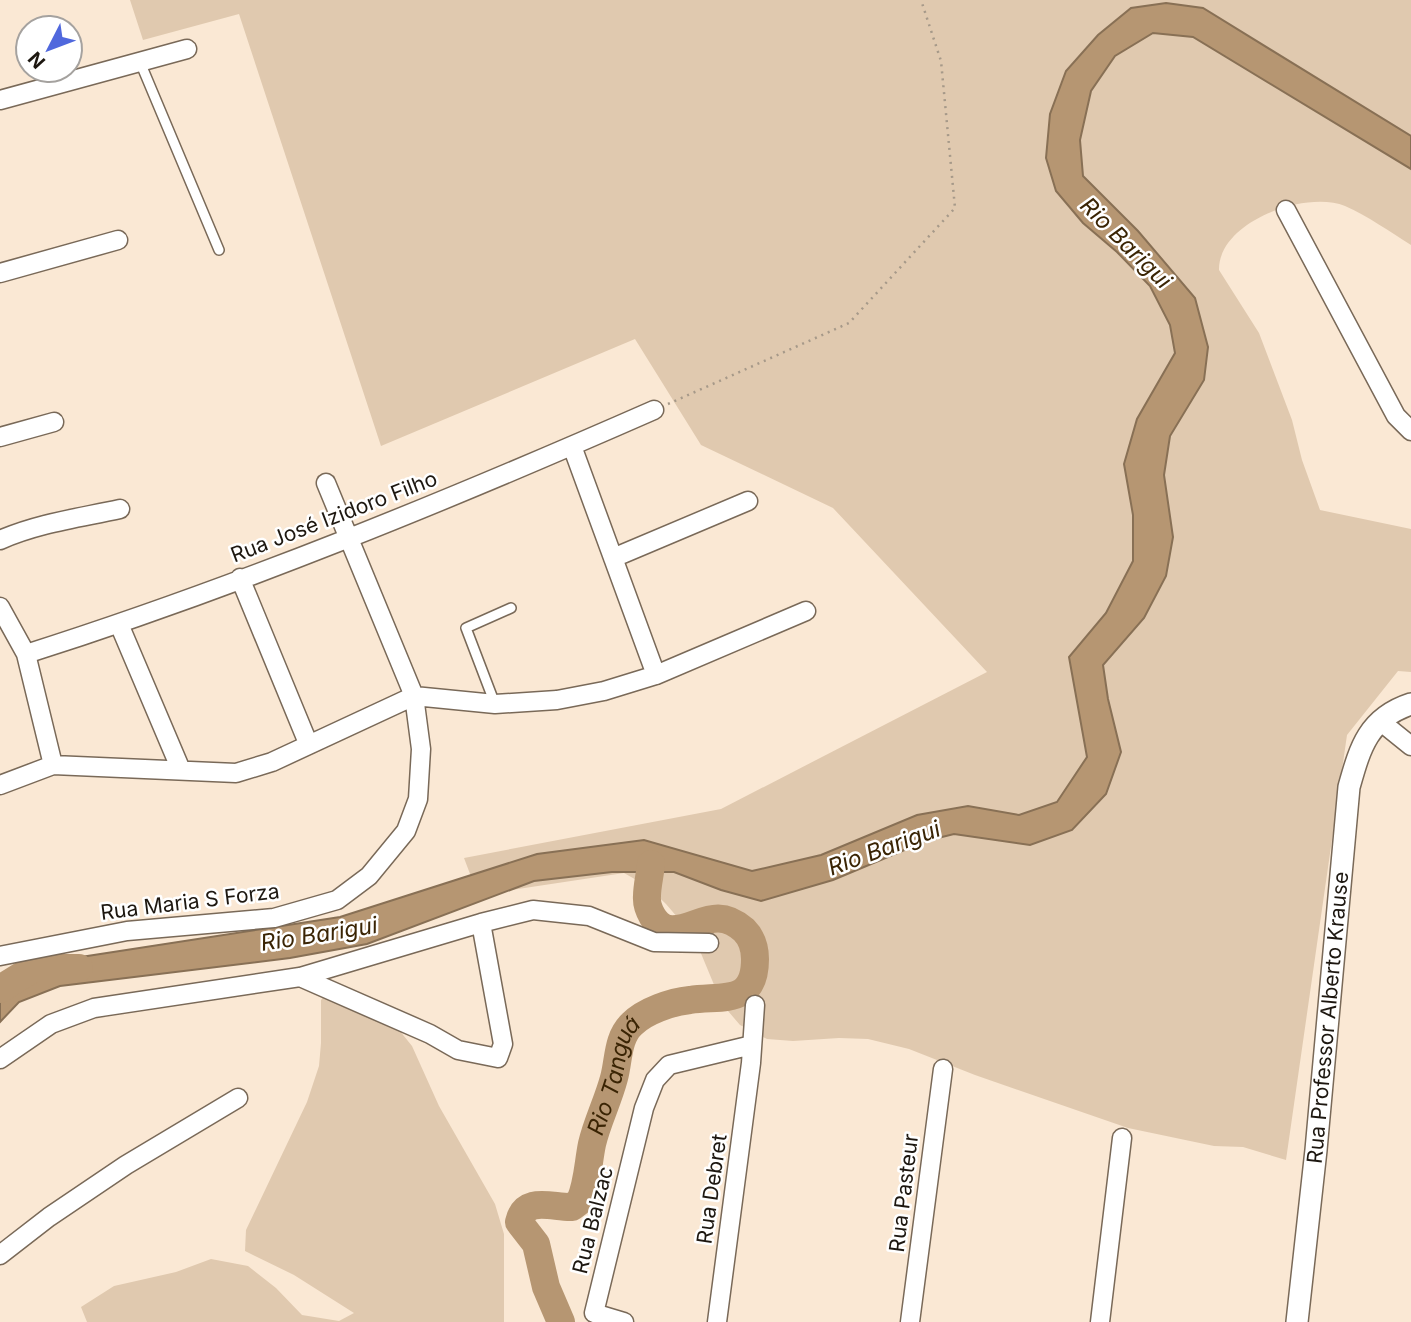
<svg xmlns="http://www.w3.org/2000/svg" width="1411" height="1322" font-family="Inter,sans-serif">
<rect width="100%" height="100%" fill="#fae8d4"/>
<path fill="#e0c9af" d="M130,0H1411V245C1390,232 1368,216 1345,206C1305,190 1218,222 1219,270L1259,333L1292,420L1302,460L1320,510L1411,529V672L1398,671L1347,735L1286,1160L1243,1147L1214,1146L1128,1128L975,1075L909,1049L868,1039L839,1038L793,1041L767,1039L740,1025L722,1004L700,951L684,925L666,904L647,886L624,873L478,895L464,858L721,809L987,672L833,508L701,445L635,339L381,446L239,14L143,40Z
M334,984L387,1015L412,1046L439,1106L495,1204L504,1234V1322H87L81,1307L114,1286L176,1272L211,1259L248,1266L276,1288L302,1315L339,1321L354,1313L294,1275L245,1251L246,1230L307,1102L319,1066L321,1043V1000Z"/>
<path fill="#b69672" stroke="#887055" stroke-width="2" d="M1166,3L1203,8L1411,136V169L1193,37L1153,33L1115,56L1091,91L1080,140L1083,176L1138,231L1195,298L1208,347L1204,380L1170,436L1164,475L1173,537L1166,576L1144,618L1103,665L1108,699L1121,752L1106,794L1072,830L1030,845L954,834L926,841L833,880L761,901L721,890L674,872H612L534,881L367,944L290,958L60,986L19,1002L0,1022V997L11,983L55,961L340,917L537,854L644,840L752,871L821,855L917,815L968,806L1019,815L1057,802L1087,757L1069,657L1106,613L1133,561V515L1124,464L1137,419L1175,353L1170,325L1150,286L1117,252L1083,223L1056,191L1046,158L1050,114L1066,71L1098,35L1131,8Z"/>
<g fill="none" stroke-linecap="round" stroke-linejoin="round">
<g stroke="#b69672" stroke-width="28">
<path d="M0,989L34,968H79"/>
<path id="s1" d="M561,1322L546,1287L536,1244L519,1222C525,1195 553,1208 572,1207L580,1201C588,1183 588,1163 592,1144C597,1122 608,1101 614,1078C619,1060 617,1038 632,1024C645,1011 671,1002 690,1000C722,995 755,1006 755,959C755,949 752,938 744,930C714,903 695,932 669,929C655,927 646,908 647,896C647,886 650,875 651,864"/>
</g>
<defs>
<path id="service" d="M140,62L219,250
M495,704L466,628L511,608"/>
<path id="minor" d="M0,100L187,49
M1286,210L1396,416L1411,431
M0,273L118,240
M0,437L54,422
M572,446L656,675
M0,540C39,523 79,518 120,509
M613,558L748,501
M240,578L308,743
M0,607L26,654L53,765
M119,624L181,770
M26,654C240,586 449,500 654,410
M1380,721L1411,746
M0,785L53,765L236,773L272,762L414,696L495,704L557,700L604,691L656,675L806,611
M0,956L127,931L274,918L337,900L369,876L406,831L418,799L421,749L414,696L326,483
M300,977L430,1034L458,1050L498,1058L503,1044L481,923
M0,1059L51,1024L94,1008L300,977L481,923L533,910L589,916L654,942L709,943
M0,1255L49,1217L126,1165L238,1098
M624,1322L594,1313L644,1108L655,1080L669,1065L752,1045
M717,1322L751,1063L755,1005
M910,1322L943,1069
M1100,1322L1122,1138"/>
<g id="tertiary">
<path id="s2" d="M1297,1322L1316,1150L1349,787C1360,748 1368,718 1411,704"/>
</g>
</defs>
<use href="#service" stroke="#796958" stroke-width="12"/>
<use href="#minor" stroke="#796958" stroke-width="21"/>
<use href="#tertiary" stroke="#796958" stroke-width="24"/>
<path stroke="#a69989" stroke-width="2.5" stroke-dasharray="2 5" stroke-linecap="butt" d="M668,404L849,323L955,208L941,61L921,0"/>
<use href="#service" stroke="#fff" stroke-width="9"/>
<use href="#minor" stroke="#fff" stroke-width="18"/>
<use href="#tertiary" stroke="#fff" stroke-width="21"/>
</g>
<g text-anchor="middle" stroke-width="5" stroke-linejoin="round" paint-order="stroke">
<g font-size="21" fill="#1d1710" stroke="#fff">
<text transform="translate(334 517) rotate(-21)" y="7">Rua José Izidoro Filho</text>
<text transform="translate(190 902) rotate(-7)" y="7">Rua Maria S Forza</text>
<text dy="7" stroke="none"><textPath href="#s2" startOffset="306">Rua Professor Alberto Krause</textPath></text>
<text transform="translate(712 1189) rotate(-82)" y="7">Rua Debret</text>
<text transform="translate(904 1193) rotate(-83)" y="7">Rua Pasteur</text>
<text transform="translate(593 1220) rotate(-76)" y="7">Rua Balzac</text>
</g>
<g font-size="23" font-style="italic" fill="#3a2404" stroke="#fff">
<text transform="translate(1126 243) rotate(45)" y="8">Rio Barigui</text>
<text transform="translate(884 848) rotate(-20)" y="8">Rio Barigui</text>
<text transform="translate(319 934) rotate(-9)" y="8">Rio Barigui</text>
<text dy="8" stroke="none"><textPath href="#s1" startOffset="312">Rio Tanguá</textPath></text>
</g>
</g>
<g transform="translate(49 49) rotate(228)"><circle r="33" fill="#ffffff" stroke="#a5a29f" stroke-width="2"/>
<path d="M0-5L12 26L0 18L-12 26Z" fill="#5068dd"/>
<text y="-10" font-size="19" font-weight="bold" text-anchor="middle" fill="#1d1710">N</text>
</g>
</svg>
